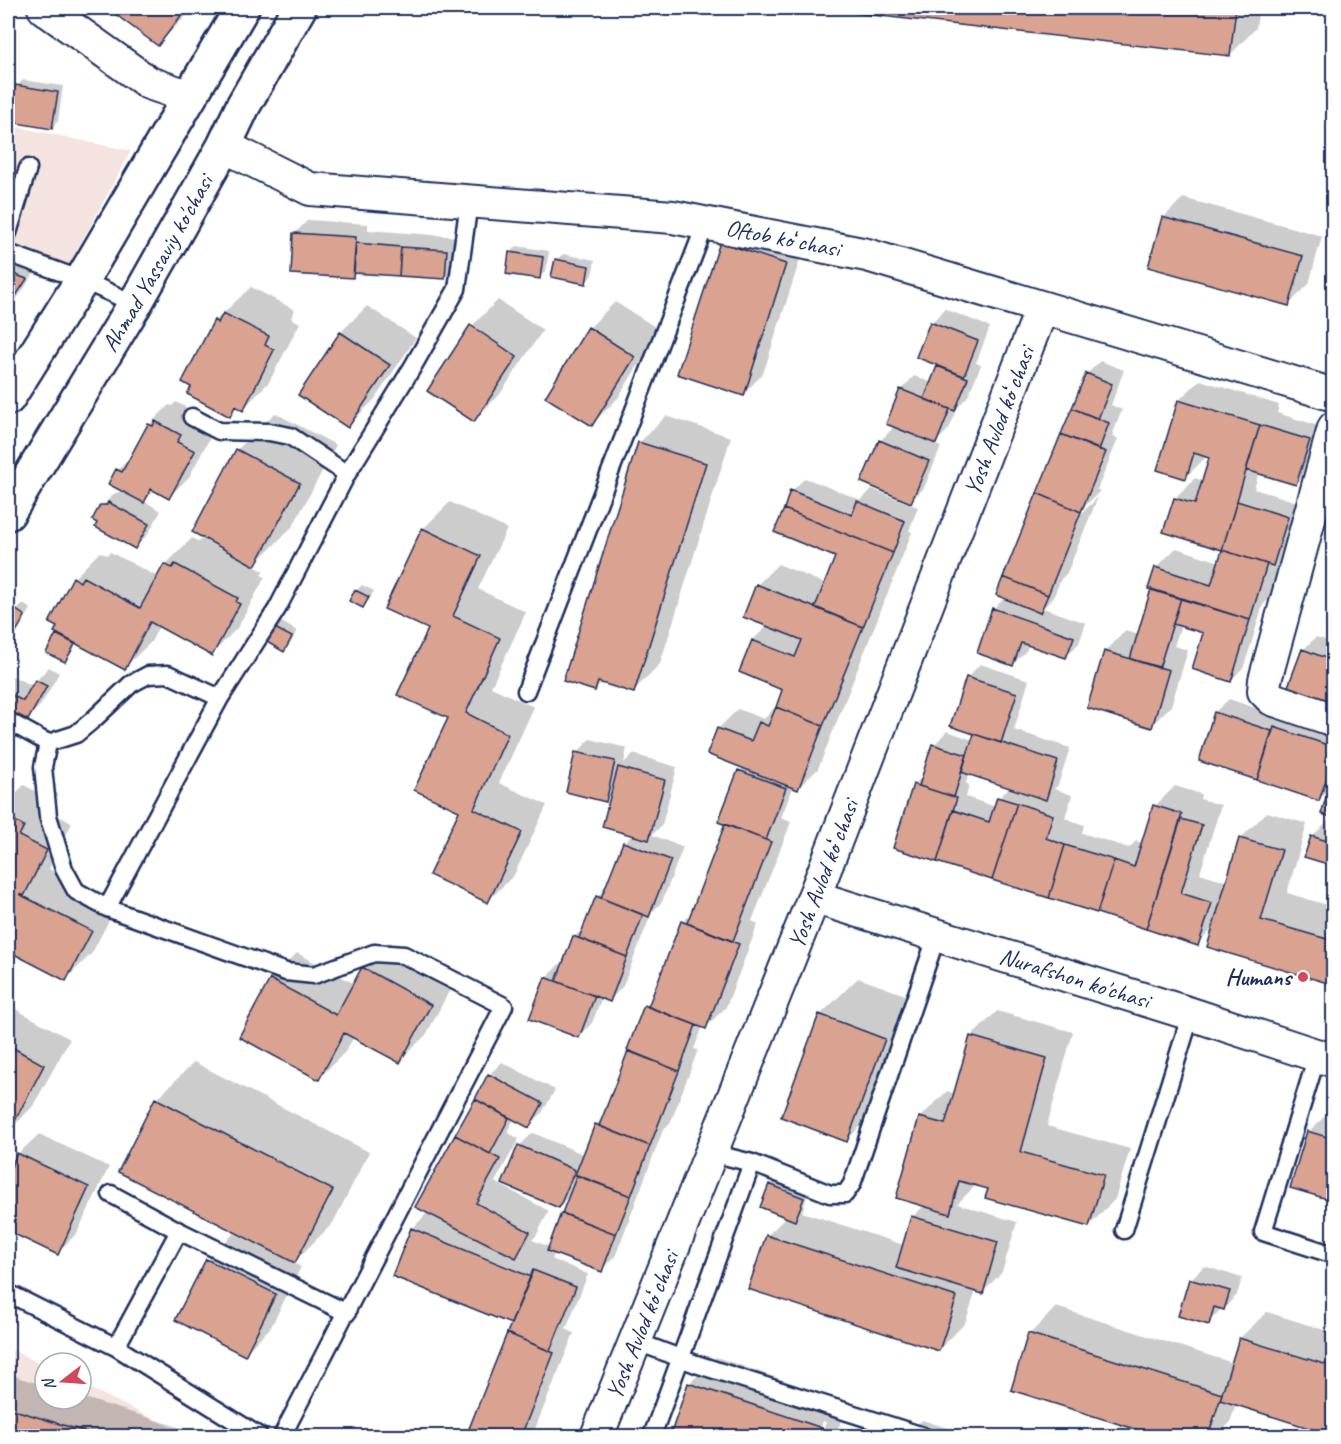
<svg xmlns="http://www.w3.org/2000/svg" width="1341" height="1444" font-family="Caveat,sans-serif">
<rect width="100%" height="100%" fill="#fff"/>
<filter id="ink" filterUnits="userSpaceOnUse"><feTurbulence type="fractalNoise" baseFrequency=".0167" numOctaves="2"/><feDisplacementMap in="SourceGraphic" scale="12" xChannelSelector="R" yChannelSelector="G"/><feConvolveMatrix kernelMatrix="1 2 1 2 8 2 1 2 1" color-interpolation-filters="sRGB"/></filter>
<g filter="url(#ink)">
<path fill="#f4e3de" d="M8,125L131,151L64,274L8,260Z
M8,1348L45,1366V1399H81V1384L176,1430L183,1436H8Z"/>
<path fill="#0003" fill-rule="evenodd" d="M109,8H192L184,18L158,44Z
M824,8H1259L1256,28L1230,55Z
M23,80L63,86L58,121L52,128L17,86Z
M1183,198L1322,236L1309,284L1289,304L1163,218Z
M308,220L368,224V230L460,237L458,264L445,278L357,272L353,277L295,233Z
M742,223L805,244L763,374L743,394L722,243Z
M517,246L549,251L546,271L539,277L511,252Z
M8,254L39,266L8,312Z
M563,254L595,260L592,276L586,282L556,260Z
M251,287L295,310L291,318L300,323L269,382L243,409L238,406L229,415L193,386L215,321Z
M498,300L543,330L500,394L473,421L429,390L472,326Z
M615,302L660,330L618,398L592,424L589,328Z
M367,306L416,338L374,400L348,426L300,394L341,332Z
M945,309L990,327L976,363L981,365L968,396L958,407L949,429L934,444L941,447L924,488L911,501L880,441L895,426L901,390L914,376L932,383L939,365L931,323Z
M1100,361L1124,370L1111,405L1122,410L1112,436L1118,439L1097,490L1100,491L1075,516L1077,518L1098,497L1067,573L1061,579L1053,598L1043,608L1086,623L1079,643L1066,657L1029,644L1026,651L1013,664L993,609L1005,597L1087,374Z
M1200,380L1279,405L1277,413L1322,427L1309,470L1296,484L1259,472L1254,489L1301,503L1270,598L1263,605L1244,667L1231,680L1205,632L1181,625L1174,646L1188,650L1171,706L1151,726L1105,652L1125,631L1139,635L1153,589L1156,568L1176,548L1220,562L1224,549L1165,531L1175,498L1195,478L1204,481L1211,457L1207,456L1186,477L1179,400Z
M176,402L200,415L214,430L189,477L169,497L155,490L144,501L161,511L148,534L135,548L102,506L115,493L125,491L118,470L134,454L149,425L169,405L172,406Z
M275,413L336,445L293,526L253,566L264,571L261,575L265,577L238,627L212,654L159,626L151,642L124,668L77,643L71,654L65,661L48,652L58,633L74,578L100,552L107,555L110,552L158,577L165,565L192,538L199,542L204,537L237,450Z
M666,416L731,437L660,664L633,691L603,681L595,690L565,680L640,442Z
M805,478L861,500L872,489L918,507L909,531L912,532L818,769L797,789L793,787L781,818L791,822L752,921L758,924L726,1007L706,1027L703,1026L694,1049L698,1050L670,1124L663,1130L615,1257L601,1270L555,1252L552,1259L588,1274L566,1329L574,1333L532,1436H467L513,1323L412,1229L428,1212L457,1136L489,1075L502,1062L555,1090L542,1113L529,1126L514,1119L507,1132L519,1139L495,1182L549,1211L536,1236L532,1240L550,1247L571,1194L559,1206L519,1146L533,1133L585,1155L596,1125L604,1116L646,1006L653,998L683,922L693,911L727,823L740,771L744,767L718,729L738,709L764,719L778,704L784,689L753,640L768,625L745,616L757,585L778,564L826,584L837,556L792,491Z
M450,502L507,529L478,589L526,612L491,687L534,707L499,783L547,805L514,875L488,901L461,810L450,717L430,629L423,529Z
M362,585L374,591L369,600L363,606L356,591Z
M23,604L31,609L13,639L15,641L8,654V626L17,610Z
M280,621L297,631L290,644L284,650L274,627Z
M1316,637L1334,643V698L1328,703L1303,650Z
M980,664L1029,680L1014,730L1070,748L1058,785L1054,789L1072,795L1065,818L1084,825L1082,833L1129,848L1136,841L1143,843L1155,806L1175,786L1201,794L1200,799L1221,805L1200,873L1228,882L1240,839L1267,812L1307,824L1287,893L1334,907V984L1214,927L1197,944L895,847L914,785L924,775L934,745L947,731L973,740L975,733L967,678ZM969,773L1010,787L999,798L996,807L966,797L969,785L966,783Z
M49,667L59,673L41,705L27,718L8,709V674L33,686L36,681Z
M1229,699L1285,718L1334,729V864L1312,837L1333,816L1330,788L1319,799L1200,760L1215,712Z
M590,739L627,748L624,763L633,754L677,767L662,825L652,835L683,847L662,902L652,912L623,986L610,1000L602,997L592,1023L579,1036L546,978L559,964L563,966L574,937L586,926L597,897L608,886L625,842L633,834L613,793L605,800L577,753Z
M24,785L50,799L45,809L72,823L49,869L117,905L92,953L66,979L8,949V899L9,895H8V788L16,793Z
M389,942L456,978L426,1035L399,1061L354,1037L345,1052L319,1078L241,1036L271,979L297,953L355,984L363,968Z
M858,978L922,1001L884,1102L847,1140L820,1015Z
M8,1005L70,1039L33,1106L8,1132Z
M997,1011L1073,1032L1047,1126L1130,1149L1115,1199L1089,1226L990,1188L976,1185L957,1204L1017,1222L1002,1272L982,1293L976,1291L965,1323L939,1350L767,1236L787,1216L771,1185L777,1179L809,1191L802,1212L904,1245L912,1217L925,1205L920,1118L947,1091L955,1094L971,1037Z
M194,1062L369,1152L333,1223L293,1263L301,1267L271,1327L244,1354L177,1320L208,1260L234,1233L254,1243L255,1241L157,1099Z
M1334,1107V1199L1309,1132Z
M39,1134L109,1167L77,1233L57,1253L8,1230V1177L18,1154Z
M1204,1266L1242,1278L1237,1295L1224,1308H1222L1208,1323L1190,1280Z
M1056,1307L1233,1363L1240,1338L1267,1312L1334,1333V1434L1236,1403L1230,1423L1216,1436H1162L1013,1389L1030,1334Z
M716,1357L847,1402L836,1436H821L826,1422L823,1421L818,1436H672L689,1384Z
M8,1374L45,1386V1399H81V1397L201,1434L200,1436H8Z
M922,1420L973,1436H906Z
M399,1426L424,1436H388Z"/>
<path fill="#d9a291" stroke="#1b2f5e" stroke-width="1.5" d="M107,8H187L158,46Z
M811,8H1236L1230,56Z
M15,85L58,92L52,129L10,122Z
M1162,217L1303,256L1289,306L1148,267Z
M293,233L356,237L353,278L291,274Z
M720,242L786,264L744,396L677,374Z
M356,243L401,247L399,276L354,273Z
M401,247L447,250L445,279L399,276Z
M509,252L543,257L540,279L506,274Z
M555,259L589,266L586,284L551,277Z
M8,272L27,279L8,308Z
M223,313L269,336L265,345L274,350L243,411L235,406L230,417L187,394L191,387L182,382L214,320L218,323Z
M930,322L978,341L964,376L916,357Z
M470,325L517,357L474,422L427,391Z
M588,327L635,357L592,426L545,397Z
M340,332L390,365L348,428L298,395Z
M937,366L968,378L955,411L924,399Z
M1086,373L1112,384L1098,419L1072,408Z
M900,389L950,409L936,444L886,424Z
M1178,400L1260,425L1222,550L1163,532L1174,498L1195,504L1209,458L1194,453L1186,479L1157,470Z
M1072,408L1109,423L1099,450L1061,434Z
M155,421L181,435L177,442L195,451L169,499L151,489L144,503L108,484L116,469L122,472L148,424L153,426Z
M1260,425L1310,440L1296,485L1246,470Z
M1061,434L1106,452L1081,512L1037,493Z
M879,440L929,461L911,503L861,482Z
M638,442L706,463L634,693L598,682L595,691L563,681Z
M236,449L300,483L255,566L192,532Z
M790,490L852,515L857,501L905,521L893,553L784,509Z
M1037,493L1081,512L1048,595L1003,577Z
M1237,501L1288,517L1273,566L1222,550Z
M108,502L149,524L135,549L95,527L97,523L92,520L100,505H107Z
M784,509L893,553L863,627L815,607L835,557L774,532Z
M422,528L481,556L453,616L500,638L466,713L508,734L474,809L522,832L488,903L429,875L459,811L414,790L448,718L397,695L428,629L384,609Z
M1222,550L1267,564L1250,620L1148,589L1155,567L1211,585Z
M164,564L172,568L175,564L238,598L236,602L240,604L212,656L150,622L125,670L54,632L57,627L49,623L73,577L80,582L83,577L140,608Z
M1003,577L1048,595L1040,613L996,595Z
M756,584L863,627L823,726L776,707L782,690L739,672L752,640L795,657L802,640L743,617Z
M1151,589L1181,598L1159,668L1130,659Z
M355,590L369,597L363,608L349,601Z
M1181,598L1250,620L1231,682L1192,669L1203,633L1173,624Z
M992,608L1074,637L1066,658L1021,643L1013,666L977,653Z
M15,609L25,616L8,646V623Z
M273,627L292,637L284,652L265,641Z
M56,634L75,644L65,662L46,653Z
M1302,649L1334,661V692L1329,705L1287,689Z
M1104,651L1169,670L1152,728L1087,708Z
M966,677L1017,693L1001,743L950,726Z
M35,680L47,686L28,720L8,710V693L23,701Z
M776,707L823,726L798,790L707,754L717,728L751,741L759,722L768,726Z
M1214,712L1272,731L1257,780L1199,761Z
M1274,727L1334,747V756L1319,801L1257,780Z
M974,734L1058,761L1046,800L961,772Z
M932,744L967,755L954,797L919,786Z
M575,752L615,761L606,802L566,792Z
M618,767L665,780L649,840L602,827Z
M738,770L786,788L766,840L718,822Z
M1334,771V818L1321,814Z
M913,784L957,798L937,862L893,848Z
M997,797L1017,803L992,880L937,862L953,810L989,822Z
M1017,803L1053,815L1046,838L1065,845L1049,898L992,880Z
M1153,805L1182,814L1146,929L1097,913L1114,860L1134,867Z
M8,817L24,826L19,836L47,850L24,896L19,894L92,931L66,981L8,951Z
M1181,819L1202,825L1181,893L1212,903L1198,946L1146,929Z
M725,824L771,842L733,941L687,923Z
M1311,836L1334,843V866L1304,857Z
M1239,838L1282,850L1261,920L1327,939L1334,917V985L1207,947Z
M623,842L671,860L649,917L601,898Z
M1065,845L1114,860L1097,913L1049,898Z
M596,896L643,915L627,957L579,938Z
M681,921L739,944L706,1029L648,1007Z
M573,936L627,957L610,1002L556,981Z
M362,967L431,1005L400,1063L344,1033L319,1080L239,1037L270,979L336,1015Z
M545,977L595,996L579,1038L529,1019Z
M644,1005L696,1025L679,1071L627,1050Z
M819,1014L885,1039L847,1142L781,1117Z
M970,1036L1047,1058L1021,1152L1104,1175L1089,1227L985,1198L988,1189L959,1181L950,1214L896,1198L919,1117L945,1124Z
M8,1045L44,1065L8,1134Z
M628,1051L679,1071L650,1146L599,1126Z
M488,1074L543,1103L529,1128L475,1099Z
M155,1098L333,1190L295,1263L118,1172Z
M475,1099L509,1118L490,1154L455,1135Z
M595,1124L650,1146L631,1196L575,1175Z
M1307,1131L1334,1139V1201L1290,1188Z
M455,1135L500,1159L476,1203L530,1232L516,1258L415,1207Z
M518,1145L575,1170L559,1208L502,1184Z
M17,1153L89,1187L58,1255L8,1231V1174Z
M577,1175L631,1196L616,1234L562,1213Z
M769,1184L804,1198L795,1221L760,1207Z
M561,1213L616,1234L602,1272L547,1251Z
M911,1216L998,1242L983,1294L896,1268Z
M411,1228L531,1277L511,1324L392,1276Z
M766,1235L957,1297L939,1351L748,1289Z
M206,1259L276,1294L245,1356L175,1320Z
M533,1270L576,1287L550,1351L507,1333Z
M1189,1279L1230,1291L1224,1310L1214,1307L1209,1325L1178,1316Z
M507,1333L554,1353L521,1436H466Z
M1028,1333L1222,1394L1208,1436H1157L1011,1390Z
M1239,1338L1334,1367V1436L1220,1400Z
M688,1383L822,1428L819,1436H670Z
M8,1408L99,1436H8Z"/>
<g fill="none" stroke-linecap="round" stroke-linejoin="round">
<defs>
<path id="lane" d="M8,233L28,168
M8,253L82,280L135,304
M192,417L219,431L269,432L290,436L347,474
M526,691L706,223
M8,721L48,743L43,767L48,816L64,869L76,891L107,908L286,972L314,975L374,953L404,955L504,1006L282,1436
M48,743L76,734L94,719L131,684L148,675L168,674L220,698
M107,908L220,698L277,609L347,474L412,368L457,289L469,202
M1317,1056L1263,1232L1334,1255
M712,1153L752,1163L830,1194H845L852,1184L937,935
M111,1194L179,1231L347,1313
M1124,1230L1191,1014
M8,1293L116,1347L259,1436
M635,1341L696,1364L923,1436
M116,1347L179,1231
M652,1436L752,1163"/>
<g id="street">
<path d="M44,8L149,83L190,97"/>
<path d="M224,146L310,189L673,217L867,255L1334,395"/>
<path d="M1334,428L1265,680L1264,691L1272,699L1334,720"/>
<path id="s1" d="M814,897L1191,1014L1334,1061"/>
<path d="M597,1436L814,897L1042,308"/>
</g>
<g id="secondary">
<path d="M8,398L82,280L242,8"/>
<path id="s2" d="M8,513L135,304L224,146L243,106L299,8"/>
</g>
</defs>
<use href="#lane" stroke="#1b2f5e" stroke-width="21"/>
<use href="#street" stroke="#1b2f5e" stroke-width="36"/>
<use href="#secondary" stroke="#1b2f5e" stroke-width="38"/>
<use href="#lane" stroke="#fff" stroke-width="16"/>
<use href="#street" stroke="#fff" stroke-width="32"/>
<use href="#secondary" stroke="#fff" stroke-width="33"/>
</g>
</g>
<circle fill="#d1495b" stroke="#fff" stroke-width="2" cx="1303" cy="977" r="6"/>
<g text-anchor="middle" stroke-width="5" stroke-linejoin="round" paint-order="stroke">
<g font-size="24" fill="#1b2f5e" stroke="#fff">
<text transform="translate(783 238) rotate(11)" y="8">Oftob koʻchasi</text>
<text dy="8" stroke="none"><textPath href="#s2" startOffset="291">Ahmad Yassaviy ko'chasi</textPath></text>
<text transform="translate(999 421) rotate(-69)" y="8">Yosh Avlod koʻchasi</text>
<text transform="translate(823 874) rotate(-69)" y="8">Yosh Avlod koʻchasi</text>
<text dy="8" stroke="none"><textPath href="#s1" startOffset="273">Nurafshon ko'chasi</textPath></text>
<text transform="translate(642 1325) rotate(-68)" y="8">Yosh Avlod koʻchasi</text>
</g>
<g font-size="24" font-weight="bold" fill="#1b2f5e" stroke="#fff" text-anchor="end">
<text x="1291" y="985">Humans</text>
</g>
</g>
<rect width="1341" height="1444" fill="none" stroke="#fff" stroke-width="30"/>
<rect x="15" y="15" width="1311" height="1414" fill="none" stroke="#1b2f5e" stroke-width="2" filter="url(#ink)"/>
<g transform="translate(63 1381) rotate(253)"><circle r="28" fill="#ffffff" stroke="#a4acbf" stroke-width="1.5"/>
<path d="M0-4.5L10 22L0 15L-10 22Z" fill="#d1495b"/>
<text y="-9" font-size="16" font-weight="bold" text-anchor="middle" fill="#1b2f5e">N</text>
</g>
</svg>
